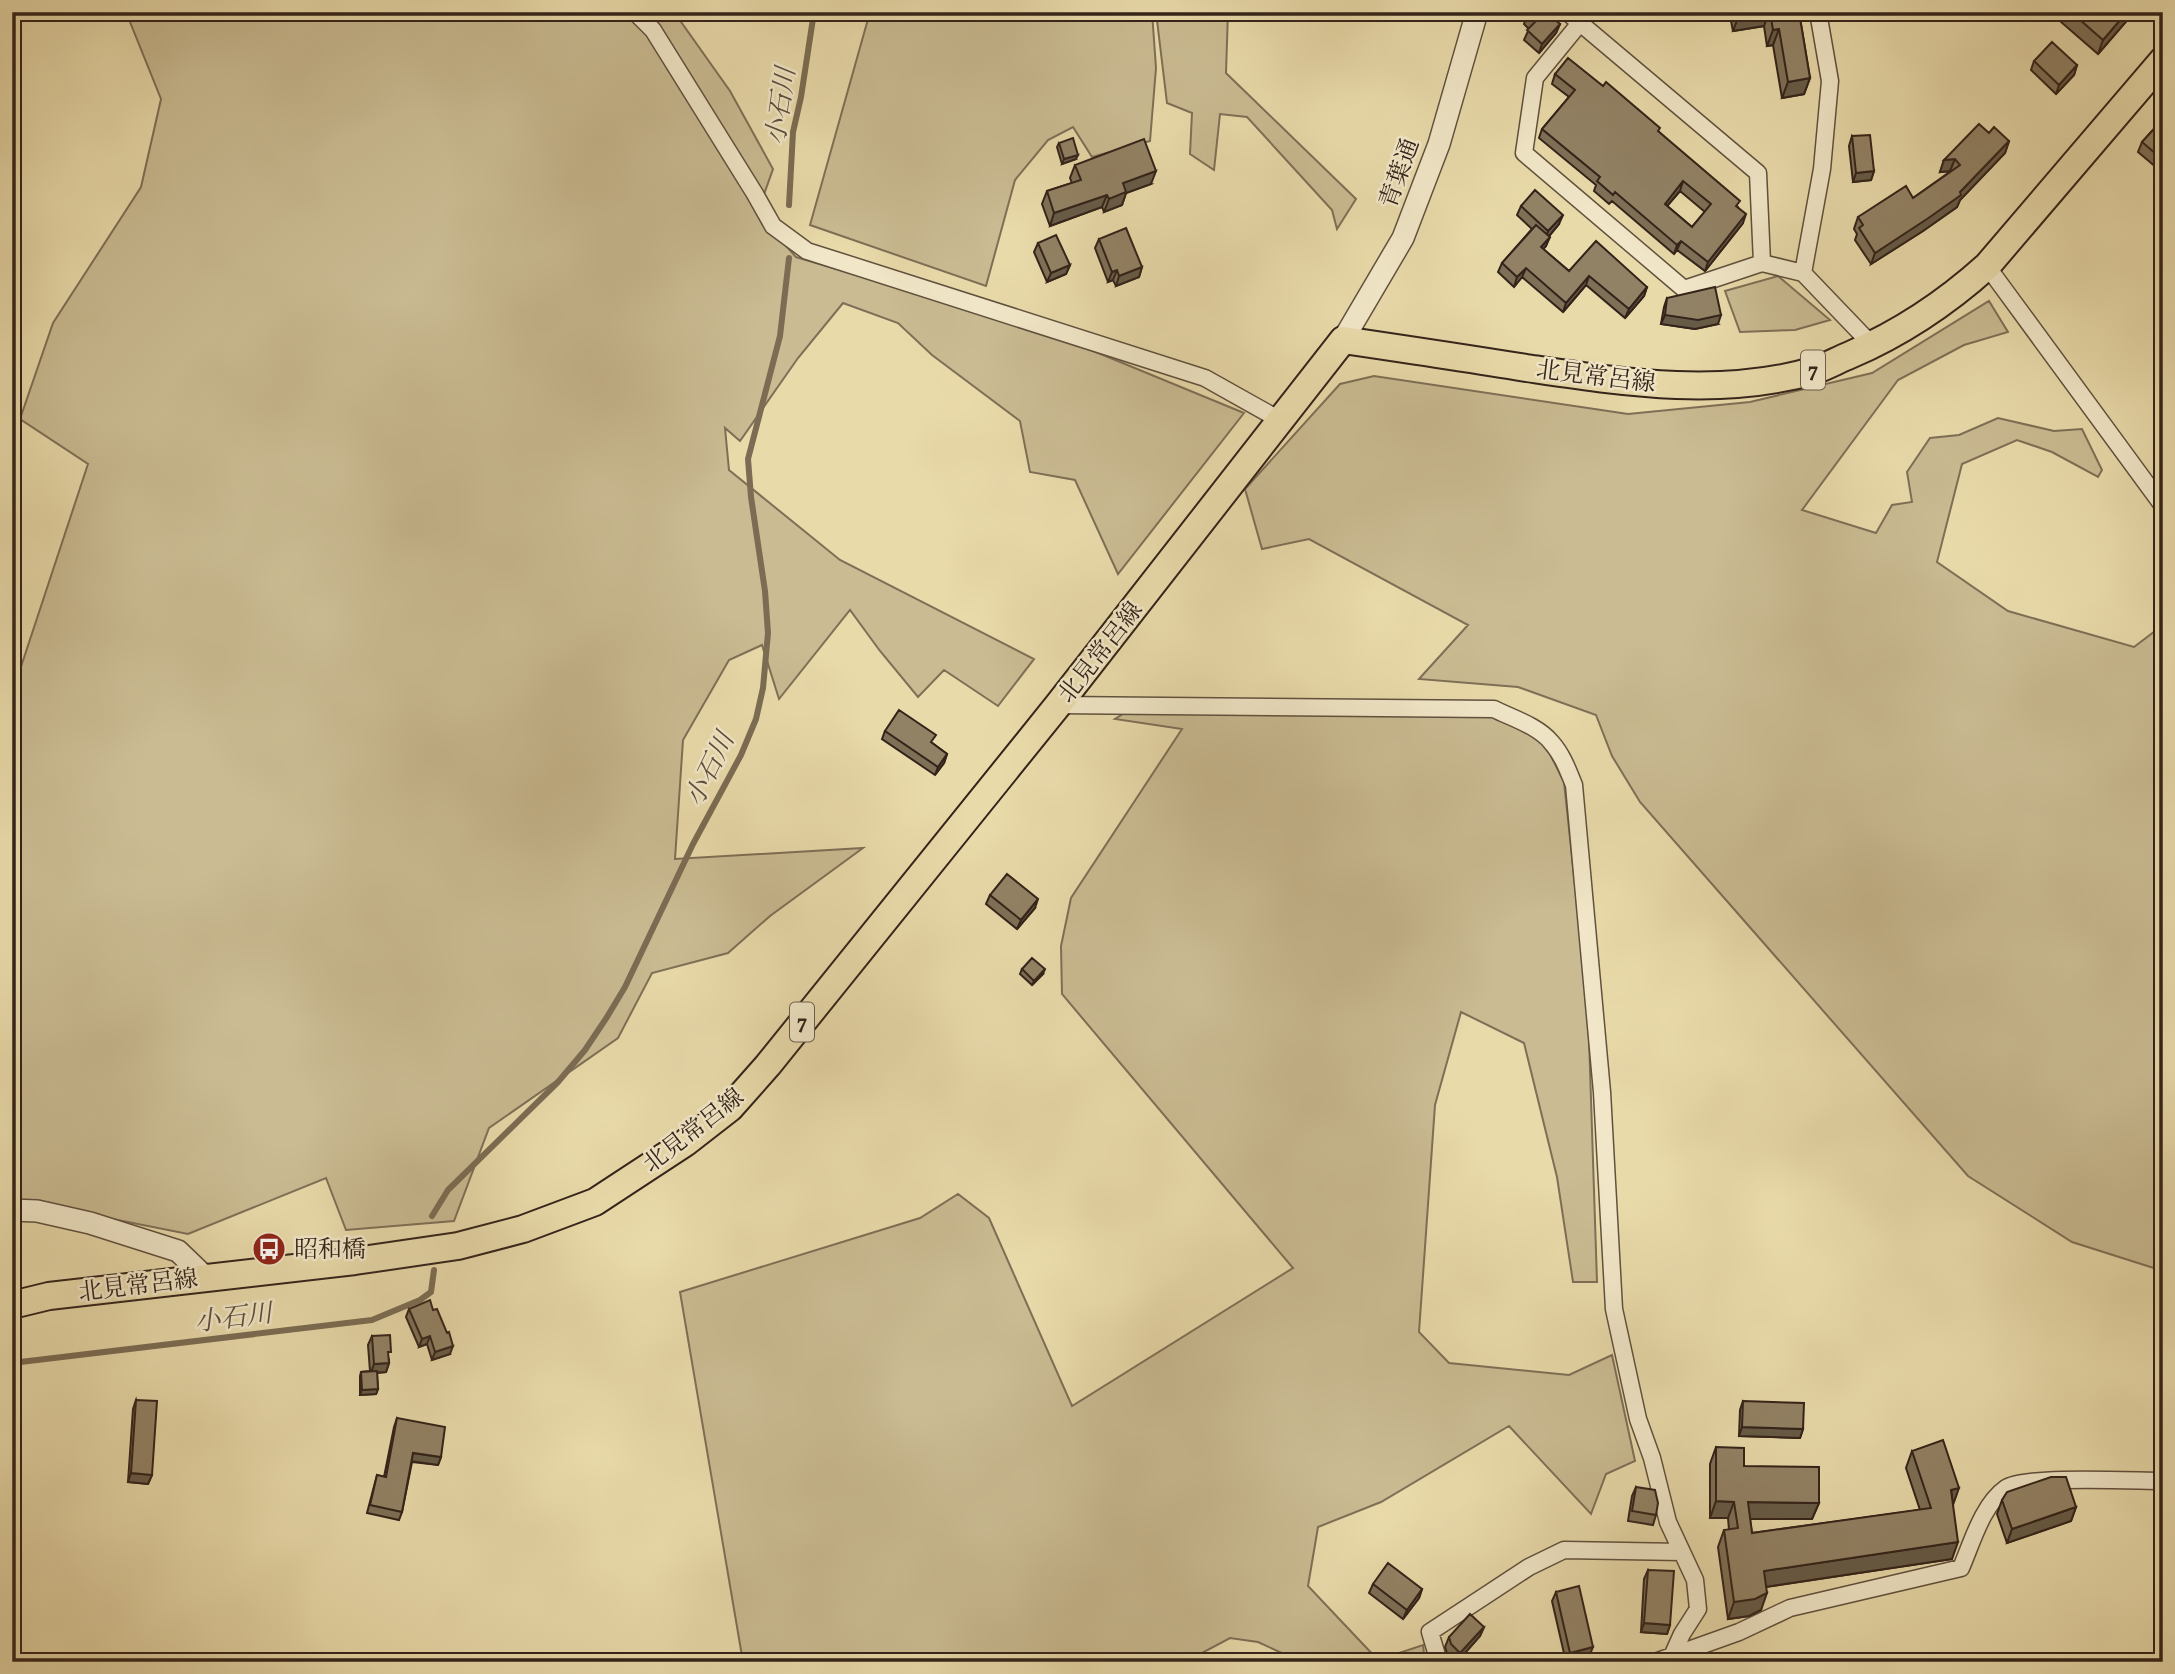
<svg xmlns="http://www.w3.org/2000/svg" width="2175" height="1674" font-family="Alegreya,'Noto Serif JP',serif">
<rect width="100%" height="100%" fill="#e9daaa"/>
<filter id="stains"><feTurbulence type="fractalNoise" baseFrequency=".00286" numOctaves="4"/><feColorMatrix values="0 0 0 0 .2 0 0 0 0 .09 0 0 0 0 .02 0 0 0 .5 -.17"/></filter>
<radialGradient id="worn" r=".72"><stop offset=".6" stop-color="#630" stop-opacity="0"/><stop offset="1" stop-color="#630" stop-opacity=".3"/></radialGradient>
<path fill="#cabb92" stroke="#7e6f56" stroke-width="2" d="M126,12H674L730,91L773,169L757,214L796,257L1040,329L1244,413L1118,574L1075,480L1030,472L1020,421L932,355L898,323L843,303L798,358L740,441L725,428L729,470L840,560L1034,659L998,706L944,670L918,697L880,651L850,610L779,699L762,645L729,660L683,740L675,859L863,848L770,916L728,953L652,973L618,1038L489,1128L454,1221L346,1230L326,1178L188,1234L12,1199V694L88,464L20,419L53,323L141,187L161,99Z
M870,12H1152L1156,68L1150,141L1092,157L1073,127L1048,140L1015,180L986,286L810,225Z
M1156,12H1228L1226,73L1356,199L1337,229L1332,210L1247,117L1220,114L1214,170L1190,154L1192,113L1167,103Z
M1778,276L1830,320L1795,330L1740,332L1725,291Z
M1989,301L2008,332L1964,345L1898,380L1802,510L1876,533L1892,505L1912,502L1907,472L1930,438L1959,435L1998,418L2054,431L2082,429L2102,470L2098,477L2052,452L2017,440L1962,464L1937,562L2008,611L2134,647L2163,625V1271L2072,1242L1968,1176L1640,802L1612,756L1596,715L1518,687L1419,679L1468,625L1309,539L1262,549L1245,489L1340,384L1374,376L1628,414L1750,402L1872,373Z
M1131,709L1500,715L1543,740L1564,782L1588,1008L1597,1282H1573L1557,1177L1524,1043L1461,1012L1435,1105L1419,1332L1449,1363L1569,1375L1612,1355L1635,1461L1606,1474L1591,1514L1509,1426L1381,1502L1318,1527L1308,1586L1378,1660L1423,1645L1425,1662H1329L1286,1655L1258,1642L1230,1638L1185,1662H743L680,1292L920,1218L958,1194L989,1218L1072,1406L1293,1268L1062,994L1061,946L1071,898L1182,729L1115,719Z"/>
<g fill="none" stroke-linecap="round" stroke-linejoin="round">
<path stroke="#7b6c53" stroke-width="6" d="M789,205L793,132L801,97L814,12
M432,1216L448,1190L558,1082L585,1050L607,1017L625,987L693,844L741,755L756,719L763,688L768,633L765,591L751,497L748,459L780,336L789,258
M12,1363L372,1320L420,1300L431,1292L434,1270"/>
<defs>
<path id="minor" d="M635,12L653,30L755,194L773,226L807,251L1205,378L1280,420
M1567,12L1758,173L1762,263
M1818,12L1830,81L1822,169L1803,273L1872,345
M1580,23L1535,78L1524,153L1684,289L1762,263L1803,273
M1987,266L2163,506
M1058,705L1494,709C1512,718 1538,726 1551,742C1562,754 1568,770 1574,785L1602,1092L1614,1309L1638,1419L1652,1458L1668,1522L1695,1580L1698,1609L1682,1634L1673,1654
M1439,1662L1430,1632L1529,1567L1564,1550L1682,1552
M1655,1662L1739,1632L1790,1608L1961,1568C1972,1543 1982,1505 2006,1488C2024,1475 2134,1481 2163,1481"/>
<path id="tertiary" d="M1343,340L1403,238L1439,144L1477,12
M12,1210L37,1211L90,1223L178,1251L205,1277"/>
<path id="primary" d="M12,1305L49,1296L355,1261L458,1246L523,1229L595,1202L685,1143L730,1108L768,1065L1058,705L1343,340C1404,349 1465,358 1526,368C1622,382 1721,398 1816,370C1827,366 1838,360 1850,355C1901,333 1946,303 1987,266L2163,60"/>
</defs>
<use href="#minor" stroke="#60513e" stroke-width="19"/>
<use href="#tertiary" stroke="#60513e" stroke-width="24"/>
<use href="#primary" stroke="#33231a" stroke-width="30"/>
<use href="#minor" stroke="#f1e7c8" stroke-width="16"/>
<use href="#tertiary" stroke="#f1e7c8" stroke-width="21"/>
<use href="#primary" stroke="#e9daaa" stroke-width="26"/>
</g>
<path fill="#7e7057" stroke="#33231a" stroke-width="2" fill-rule="evenodd" d="M1721,12H1799L1810,78L1804,94L1782,98L1773,45L1767,46L1764,26L1733,31L1730,16L1722,18Z
M2064,12H2132L2130,17L2098,54L2061,22Z
M1527,15L1560,24L1556,33L1539,53L1524,40L1529,29L1524,24Z
M2034,61L2077,65L2074,75L2056,94L2031,70Z
M1555,74L1659,132L1738,207L1743,223L1705,271L1677,250L1674,254L1612,201L1609,204L1594,191L1596,185L1539,138L1542,129L1569,97L1552,84ZM1680,191L1705,212L1692,227L1667,206Z
M2163,108V173L2138,152L2142,142L2161,121L2158,119Z
M1989,133L2009,141L2005,153L1960,200L1957,207L1923,231L1871,264L1855,240L1857,234L1854,229L1858,217L1913,198L1951,171L1940,172L1944,160Z
M1852,136L1874,171L1871,180L1853,182L1849,146Z
M1059,143L1076,159L1062,164L1057,147Z
M1075,165L1151,184L1126,193L1122,205L1104,212L1102,207L1050,226L1042,204L1047,191L1072,183L1070,178Z
M1521,206L1559,224L1549,236L1546,246L1543,249L1569,271L1647,287L1644,296L1625,318L1586,285L1563,312L1522,277L1514,287L1498,272L1502,263L1532,229L1517,215Z
M1099,239L1142,267L1139,277L1116,286L1113,280L1108,282L1095,248Z
M1038,243L1070,265L1066,274L1047,282L1034,252Z
M1667,298L1718,324L1695,329L1661,324L1664,307Z
M885,731L932,743L947,754L944,763L935,775L882,739Z
M990,895L1035,908L1017,929L986,904Z
M1022,969L1043,974L1032,985L1020,974Z
M409,1309L450,1354L432,1360L427,1344L419,1347L406,1317Z
M372,1336L389,1359V1363L386,1372L377,1373L378,1389L376,1394L360,1395V1376L361,1372L370,1371L368,1345Z
M136,1400L152,1475L148,1484L128,1482L133,1409Z
M1743,1401L1803,1429L1800,1438L1739,1436L1740,1410Z
M397,1418L441,1457L438,1465L412,1462L402,1512L399,1520L367,1513L377,1475L384,1477L394,1427Z
M1716,1447L1744,1466L1819,1503L1812,1519H1750L1752,1533L1920,1510L1906,1468L1912,1451L1953,1504L1952,1559L1766,1587L1761,1610L1749,1616L1728,1619L1718,1547L1724,1530H1729L1728,1518H1710V1464Z
M1636,1487L1656,1515L1653,1525L1628,1521L1632,1496Z
M2002,1500L2076,1507L2071,1521L2007,1543L1997,1514Z
M1648,1570L1670,1625L1667,1634L1641,1632L1644,1579Z
M1373,1584L1422,1589L1419,1598L1403,1619L1369,1593Z
M1556,1592L1589,1657L1566,1662L1552,1601Z
M1484,1627L1480,1636L1457,1662L1447,1653L1445,1647L1449,1637Z"/>
<path fill="#665b47" stroke="#33231a" stroke-width="2" d="M1724,12H1732L1730,16L1722,18Z
M1754,12H1769L1764,26L1733,31L1739,15Z
M2127,12H2132L2130,17L2098,54L2103,40Z
M1560,24L1556,33L1539,53L1542,44Z
M1779,29L1773,45L1767,46L1773,30Z
M2077,65L2074,75L2056,94L2059,85Z
M1810,78L1804,94L1782,98L1788,82Z
M2009,141L2005,153L1960,200L1957,207L1923,231L1871,264L1875,253L1960,192Z
M1078,155L1076,159L1062,164L1064,159Z
M1955,159L1950,171L1940,172L1944,160Z
M1156,171L1151,184L1126,193L1122,205L1104,212L1109,199L1123,183Z
M1874,171L1871,180L1853,182L1856,173Z
M1683,181L1680,191L1661,213L1665,204Z
M1107,195L1102,207L1050,226L1054,213Z
M1746,214L1743,223L1705,271L1708,262Z
M1563,215L1559,224L1545,241L1548,231Z
M1550,237L1546,246L1537,256L1541,247Z
M1681,241L1677,250L1674,254L1677,245Z
M1070,265L1066,274L1047,282L1051,273Z
M1142,267L1139,277L1116,286L1119,276Z
M1526,268L1522,277L1514,287L1517,277Z
M1117,270L1113,280L1108,282L1112,272Z
M1589,276L1586,285L1563,312L1566,303Z
M1647,287L1644,296L1625,318L1629,309Z
M1665,315H1721L1718,324L1695,329L1661,324Z
M947,754L944,763L935,775L938,767Z
M1038,899L1035,908L1017,929L1021,920Z
M1045,969L1043,974L1032,985L1034,981Z
M430,1336L427,1344L419,1347L422,1339Z
M453,1346L450,1354L432,1360L435,1352Z
M389,1363L386,1372L371,1373L374,1364Z
M378,1389L376,1394L360,1395L362,1390Z
M1742,1427L1803,1429L1800,1438L1739,1436Z
M413,1453L441,1457L438,1465L410,1461Z
M131,1473L152,1475L148,1484L128,1482Z
M1959,1488L1953,1505L1951,1490Z
M1716,1501L1734,1502L1728,1518H1710Z
M1748,1502L1819,1503L1812,1519H1742Z
M2076,1507L2071,1521L2007,1543L2012,1529Z
M1958,1542L1952,1559L1758,1588L1764,1571Z
M1422,1589L1419,1598L1403,1619L1407,1610Z
M1767,1593L1761,1610L1749,1616L1728,1619L1734,1602Z
M1644,1623L1670,1625L1667,1634L1641,1632Z
M1484,1627L1480,1636L1457,1662L1460,1653Z
M1593,1647L1589,1657L1566,1662L1570,1653Z"/>
<path fill="#928265" stroke="#33231a" stroke-width="2" fill-rule="evenodd" d="M1529,12H1546L1560,24L1542,44L1527,30L1535,22L1527,15Z
M1738,12H1754L1739,15Z
M1770,12H1799L1810,78L1788,82L1779,29L1773,30Z
M2071,12H2127L2103,40Z
M2052,42L2077,65L2059,85L2034,61Z
M1568,58L1603,86L1606,82L1660,128L1658,131L1740,201L1736,206L1746,214L1708,262L1681,241L1677,245L1615,192L1613,195L1597,181L1600,177L1542,129L1575,90L1555,74ZM1683,181L1711,204L1692,227L1665,204Z
M2163,119V160L2142,142Z
M1979,124L1989,133L1994,127L2009,141L1960,192L1961,195L1927,219L1875,253L1859,228L1863,225L1858,217L1906,186L1913,198L1960,165L1955,159L1944,160Z
M1870,135L1874,171L1856,173L1852,136Z
M1073,138L1078,155L1064,159L1059,143Z
M1144,139L1156,171L1123,183L1126,192L1109,199L1107,195L1054,213L1047,191L1081,180L1075,165Z
M1535,190L1563,215L1548,231L1521,206Z
M1536,225L1550,237L1541,247L1569,271L1596,241L1647,287L1629,309L1589,276L1566,303L1526,268L1517,277L1502,263Z
M1126,228L1142,267L1119,276L1117,270L1112,272L1099,239Z
M1056,235L1070,265L1051,273L1038,243Z
M1715,287L1721,315L1698,320L1665,315L1667,298Z
M899,710L936,735L931,742L947,754L938,767L885,731Z
M1007,874L1038,899L1021,920L990,895Z
M1032,958L1045,969L1034,981L1022,969Z
M430,1300L433,1310L437,1309L447,1333L449,1332L453,1346L435,1352L430,1336L422,1339L409,1309Z
M390,1335L391,1352H388L389,1363L374,1364L372,1336Z
M377,1371L378,1389L362,1390L361,1372Z
M136,1400L157,1401L152,1475L131,1473Z
M1743,1401L1804,1403L1803,1429L1742,1427Z
M397,1418L445,1427L441,1457L413,1453L402,1512L370,1505L377,1475L386,1477Z
M1943,1440L1959,1488L1951,1490L1958,1542L1764,1571L1767,1593L1755,1599L1734,1602L1724,1530L1738,1528L1734,1502L1716,1501V1447L1744,1448V1466L1819,1467V1503L1748,1502L1752,1533L1931,1508L1912,1451Z
M2051,1477H2066L2076,1507L2012,1529L2002,1500L2007,1492Z
M1636,1487L1655,1490L1658,1503L1656,1515L1632,1511Z
M1388,1563L1422,1589L1407,1610L1373,1584Z
M1648,1570L1674,1571L1670,1625L1644,1623Z
M1579,1586L1593,1647L1570,1653L1556,1592Z
M1470,1614L1484,1627L1460,1653L1451,1644L1449,1637Z"/>
<defs>
<symbol id="bus-disc" viewBox="-11 -11 22 22"><circle r="9.5" fill="#8f2418" stroke="#f1e7c8"/><path d="M-5-6H5V4H4V6H2V4H-2V6H-4V4H-5ZM-3.5-4V0h7V-4ZM-3.5 1.2v1.5H-2V1.2ZM2 1.2v1.5H3.5V1.2Z" fill="#fff"/></symbol>
</defs>
<g fill-rule="evenodd">
<use href="#bus-disc" x="250" y="1230" width="38" height="38"/>
</g>
<g text-anchor="middle" stroke-width="5" stroke-linejoin="round" paint-order="stroke">
<g fill="#f1e7c8" stroke="#6c5e4e" stroke-width="2">
<rect x="1801" y="350.5" width="24" height="39" rx="5"/>
<rect x="790" y="1002.5" width="24" height="39" rx="5"/>
</g>
<g font-size="23" font-weight="bold" fill="#33231a">
<text x="1813" y="378">7</text>
<text x="802" y="1030">7</text>
</g>
<g font-size="24" fill="#33231a" stroke="#f1e7c8">
<text transform="translate(1399 173) rotate(-70)" y="8">青葉通</text>
<text transform="translate(1596 376) rotate(7)" y="8">北見常呂線</text>
<text transform="translate(1100 652) rotate(-52)" y="8">北見常呂線</text>
<text transform="translate(693 1130) rotate(-38)" y="8">北見常呂線</text>
<text transform="translate(138 1285) rotate(-7)" y="8">北見常呂線</text>
</g>
<g font-size="24" fill="#33231a" stroke="#f1e7c8" text-anchor="start">
<text x="294" y="1257">昭和橋</text>
</g>
<g font-size="26" font-style="italic" fill="#5d4d3b" stroke="#f1e7c8">
<text transform="translate(780 106) rotate(-82)" y="9">小石川</text>
<text transform="translate(709 769) rotate(-64)" y="9">小石川</text>
<text transform="translate(233 1317) rotate(-7)" y="9">小石川</text>
</g>
</g>
<rect width="2175" height="1674" fill="none" stroke="#e9daaa" stroke-width="42"/>
<rect x="14" y="14" width="2147" height="1646" fill="none" stroke="#33231a" stroke-width="3.5"/>
<rect x="21" y="21" width="2133" height="1632" fill="none" stroke="#33231a" stroke-width="2"/>
<rect width="100%" height="100%" filter="url(#stains)"/>
<rect width="100%" height="100%" fill="url(#worn)"/>
</svg>
